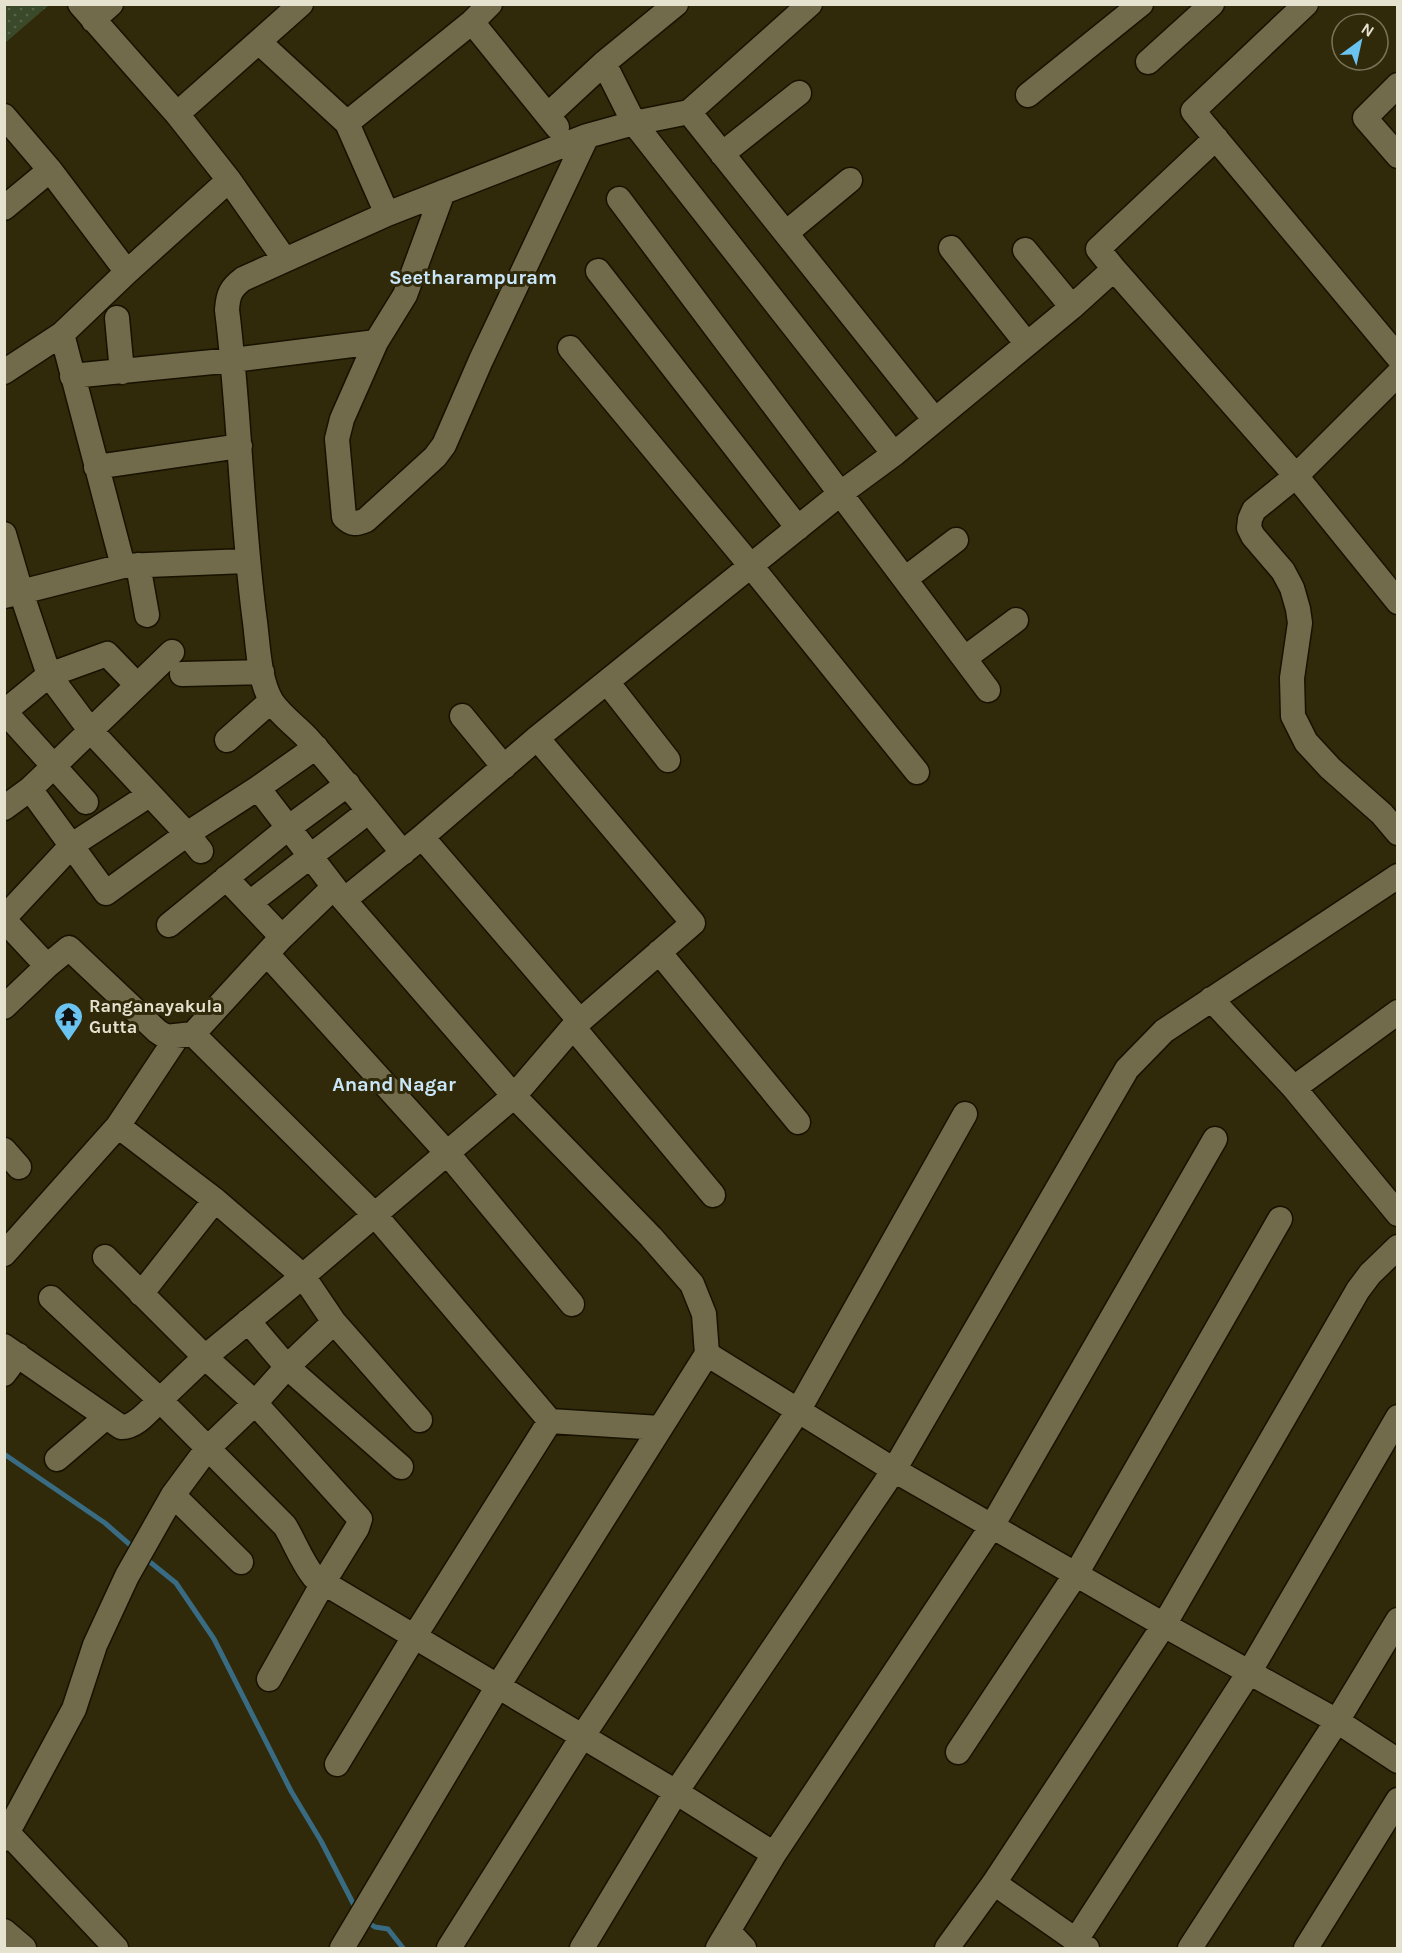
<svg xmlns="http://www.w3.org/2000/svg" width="1402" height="1953" font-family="Karla,sans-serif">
<defs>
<pattern id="park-dots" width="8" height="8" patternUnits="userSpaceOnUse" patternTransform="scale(1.5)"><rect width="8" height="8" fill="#3a4929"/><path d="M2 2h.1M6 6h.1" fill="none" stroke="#566347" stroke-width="1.8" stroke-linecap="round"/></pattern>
</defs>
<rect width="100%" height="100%" fill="#30290a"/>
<path fill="url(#park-dots)" d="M5,4H49V5L5,43Z"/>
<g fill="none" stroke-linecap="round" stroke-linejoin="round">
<path stroke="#396b83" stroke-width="5" d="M4,1454L105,1523L136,1550
M145,1558L176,1583L214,1639L291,1791L321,1841L356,1909
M372,1925L375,1927L388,1929L403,1948"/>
<defs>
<path id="minor" d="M80,4L177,114L229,180L285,260
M1306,4L1193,111L1398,357
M93,20L111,4
M472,22L557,127
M259,42L347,123L387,214
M1148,62L1212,4
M604,63L634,123L894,454
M1398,85L1365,118L1398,156
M1028,95L1141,4
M689,112L935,420
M177,114L301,4
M548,115L604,63L676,4
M4,116L50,170L127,272
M347,123L472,22L490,4
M722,154L799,93
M443,192L405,295L376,342L342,419L337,439L344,517C352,525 356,524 366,520L435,457L444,445L481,360L587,136
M619,199L988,690
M4,208L50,170
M786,233L850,180
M951,248L1027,344
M1025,250L1072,307
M1114,269L1296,476L1398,602
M598,271L798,528
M117,318L122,372
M62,334L123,566
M570,348L751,566L917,772
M4,372L62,334L127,272L229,180
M1398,374L1296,476L1254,510L1250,519L1249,528L1253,536L1283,571L1292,588L1298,609L1300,623L1292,678L1293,716L1306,742L1330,768L1382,814L1398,833
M72,376L233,360L376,342
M96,467L240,446
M4,534L21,592L123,566L246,561
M138,565L147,615
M905,579L956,540
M4,596L21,592L49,675L90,730L187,834L201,851
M965,658L1016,620
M182,674L262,672
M607,682L668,760
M4,712L49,675L107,654L137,685
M5,712L86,802
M462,716L504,767
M537,738L693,923L573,1027
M227,740L271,701
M30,789L106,893L187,834L258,788L316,747
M4,808L30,789L172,652
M422,837L580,1021
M403,853C372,815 342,777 310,741C298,727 282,717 272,702C259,681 258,646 255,622C241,518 240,414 227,310C228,294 231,288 243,279L387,214L587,136L634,123L689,112L810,4
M226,878L282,937
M344,900L422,837L537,738L841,493L894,454L1072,307L1114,269L1098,249L1216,138
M251,902L369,811
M4,918L72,845L149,795
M4,920L47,966L4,1007
M169,925L288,828L348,784
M659,952L798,1122
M267,954L448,1154L572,1304
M47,966L69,948L157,1031L166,1037L193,1034L282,937L334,887
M1211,999L1294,1088L1398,1214
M193,1034L375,1215L550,1421
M1294,1088L1398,1012
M4,1150L19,1167
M4,1254L118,1126L177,1037
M105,1257L205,1357L255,1403L360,1519L357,1528L323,1583L269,1679
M141,1294L215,1200
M51,1298L160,1400L205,1357L303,1276L215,1200L118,1126
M248,1321L287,1367L401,1467
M334,1322L420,1420
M4,1346L121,1427C136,1428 149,1410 160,1400L285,1526C295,1543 302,1562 314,1577L676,1792L774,1854
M707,1354L894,1470L1164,1625L1337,1721L1398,1761
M4,1374L18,1355
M57,1459L105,1418
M173,1495L241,1562
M958,1752L1076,1574L1280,1219
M337,1764L414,1637L550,1421L660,1428
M8,1833L116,1948
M4,1839L74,1709L95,1645L127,1576L173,1495L207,1449L255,1403L287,1367L334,1322L303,1276L514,1096L344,900L258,788
M994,1883L1087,1948
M4,1931L24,1948
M728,1931L744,1948
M1076,1940L1250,1671L1398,1417
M342,1948L498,1686L707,1354L704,1314L692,1284L651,1237L514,1096L573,1027L713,1195
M449,1948L582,1737L798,1411L965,1114
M582,1948L676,1792L894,1470L1127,1069L1164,1031L1398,876
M718,1948L774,1854L992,1526L1215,1139
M947,1948L994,1883L1164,1625L1358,1290L1370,1274L1398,1247
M1190,1948L1337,1721L1398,1620
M1306,1948L1398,1800"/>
</defs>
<use href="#minor" stroke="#171200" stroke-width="27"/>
<use href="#minor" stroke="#726b4b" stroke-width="24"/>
</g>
<defs>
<symbol id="temple-pin" viewBox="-11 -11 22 30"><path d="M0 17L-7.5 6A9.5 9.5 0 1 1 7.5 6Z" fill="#6ac3f1" stroke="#30290a"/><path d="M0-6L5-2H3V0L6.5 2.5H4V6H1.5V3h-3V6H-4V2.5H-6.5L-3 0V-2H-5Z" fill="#111"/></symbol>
</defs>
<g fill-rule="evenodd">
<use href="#temple-pin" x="52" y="1000" width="33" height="45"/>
</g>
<g text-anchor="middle" stroke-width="6" stroke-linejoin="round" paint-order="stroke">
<g font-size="18" font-weight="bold" fill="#e6e2d0" stroke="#30290a" text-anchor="start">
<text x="89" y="1012">Ranganayakula<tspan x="89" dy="21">Gutta</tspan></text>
</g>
<g font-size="20" font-weight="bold" fill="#c9e7f8" stroke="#30290a">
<text x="473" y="284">Seetharampuram</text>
<text x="394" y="1091">Anand Nagar</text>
</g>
</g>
<rect width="1402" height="1953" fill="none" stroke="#e6e2d0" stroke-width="12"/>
<g transform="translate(1360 42) rotate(33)"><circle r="28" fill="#30290a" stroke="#797359" stroke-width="1.5"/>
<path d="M0-4.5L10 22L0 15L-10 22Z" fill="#6ac3f1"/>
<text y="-9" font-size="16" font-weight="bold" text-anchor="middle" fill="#e6e2d0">N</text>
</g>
</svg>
